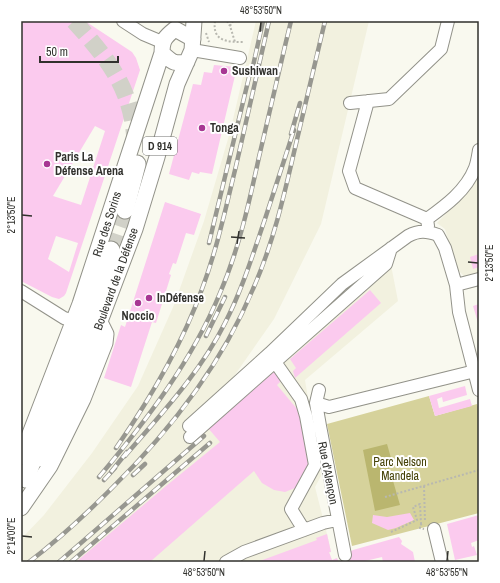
<svg xmlns="http://www.w3.org/2000/svg" width="500" height="583" font-family="'Archivo Narrow',sans-serif">
<rect width="100%" height="100%" fill="#f9f9ef"/>
<path fill="#f2f1df" d="M256,21H369L321,224L274,319L202,422L345,288L381,262L391,265L398,301L305,380L321,476L315,487L327,534L331,552L329,553L332,560L327,562H21V539L44,515L92,453L138,386L174,305L204,221L230,132Z
M479,173V275L469,277L464,276L457,269L445,229L437,223L468,191Z"/>
<path fill="#d6d29b" d="M429,396L435,416L477,404L479,410V513L352,546L327,424Z"/>
<path fill="#bab66f" d="M387,444L391,458L387,460L400,505L375,511L363,450Z"/>
<path fill="#fbcaee" fill-rule="evenodd" d="M21,21H85L132,52L136,58L140,70L66,293L64,296L59,299L52,297L21,281ZM95,126L105,131L81,205L53,196ZM56,236L78,243L69,272L48,259Z
M214,65L237,67L212,174L200,172L199,174L192,172L189,180L169,174L193,84L201,85L204,72L212,73Z
M165,202L201,214L194,235L186,233L176,264L173,263L169,274L171,275L156,323L152,322L131,387L104,378L121,325L125,327Z
M479,254V267L473,269L470,257Z
M370,290L381,303L295,378L293,371L296,368L290,359Z
M479,304V326L473,306Z
M274,372L281,381L277,385L297,409L305,429L310,466L300,485L295,488L285,492L274,490L262,483L254,471L151,561L152,562H76L166,486L220,442L208,428Z
M465,386L467,395L443,402L442,397L437,399L439,408L470,399L472,406L435,416L429,396Z
M410,513L414,520L396,528L388,530L372,523L373,515L387,517Z
M479,515V540L471,543L472,547L474,546L477,555L455,560L447,524Z
M327,534L331,552H329L332,560L337,558L339,562L342,560L341,557L353,550L399,537L402,541L401,544L413,552L415,562H383L382,557L361,562H257L317,540L316,538Z"/>
<g fill="none" stroke-linecap="round" stroke-linejoin="round">
<path stroke="#d1d1c8" stroke-width="17" stroke-dasharray="17 8" stroke-linecap="butt" d="M74,21C108,59 132,88 135,141
M111,250L125,210"/>
<defs>
<path id="minor" d="M123,21L143,34L162,42
M192,50L240,58
M368,101L349,171L355,188L427,219
M350,103L389,99L441,49L448,21
M428,226L427,219C445,206 466,191 475,168C477,163 478,156 479,150
M456,285L479,279
M21,291L64,318L73,321
M275,362L301,399L306,416L315,465L291,509L304,530
M319,390L316,403L320,426L345,555
M316,403L329,407L475,371
M189,426L270,353L342,284L408,236C419,230 427,231 438,235L445,248L456,285L459,312L479,390
M190,437L386,264L391,248
M434,529L442,562
M226,562L244,552L323,523L337,520"/>
<path id="major" d="M187,62C172,64 173,62 162,53C162,40 165,37 175,29L193,39
M21,457L80,304L162,53
M38,459L72,395L135,229L157,157L177,84L192,50L194,21
M21,508L50,466L55,456L83,399L105,343L106,334L100,322"/>
<path id="highway" d="M125,210L137,164
M26,479L46,423L82,333L111,250"/>
</defs>
<use href="#minor" stroke="#929289" stroke-width="14"/>
<use href="#major" stroke="#929289" stroke-width="17"/>
<use href="#highway" stroke="#929289" stroke-width="19"/>
<path stroke="#b8b8b0" stroke-width="2" stroke-dasharray="2 2" stroke-linecap="butt" d="M151,21H159
M215,21C212,42 228,42 244,42
M227,21L230,26L235,42
M230,26L233,21
M206,33L209,42
M424,486L425,522
M385,497L479,470
M422,524L420,525V528L424,529
M391,532L417,520L413,507L420,504L421,524"/>
<use href="#minor" stroke="#fff" stroke-width="12"/>
<use href="#major" stroke="#fff" stroke-width="15"/>
<use href="#highway" stroke="#fff" stroke-width="17"/>
<defs>
<path id="rail" d="M251,75L263,21
M291,134L300,103
M209,243L251,69
M206,336L225,297
M116,448C150,399 182,345 202,289C217,249 226,207 236,166C247,118 258,69 269,21
M125,456C161,414 200,373 225,323C242,290 253,254 265,219C275,189 284,160 294,130
M111,472L127,452
M133,475L145,464
M99,477C146,421 192,361 220,293C239,249 249,203 259,157C270,111 280,66 291,21
M104,480L115,468
M29,562C58,540 84,516 110,490C169,432 221,366 253,289C273,244 284,196 295,148C305,106 315,63 325,21
M59,562L204,436
M71,562L210,443"/>
</defs>
<use href="#rail" stroke="#979790" stroke-width="4.5"/>
<use href="#rail" stroke="#fff" stroke-width="3" stroke-dasharray="9" stroke-linecap="butt"/>
</g>
<path fill="none" stroke="#31312d" stroke-width="1.5" d="M260,32L261,22M22,215L32,216M231,237L245,238M237,244L239,231M468,262L478,263M22,536L32,537M204,561L205,551M447,561L448,551"/>
<g fill="#a73793" stroke="#fff" stroke-width="1.5">
<circle cx="224" cy="71" r="4"/>
<circle cx="202" cy="128" r="4"/>
<circle cx="47" cy="164" r="4"/>
<circle cx="149" cy="298" r="4"/>
<circle cx="138" cy="303" r="4"/>
</g>
<g text-anchor="middle" stroke-width="4" stroke-linejoin="round" paint-order="stroke">
<rect fill="#fff" stroke="#6f6f6c" stroke-width="1" x="143" y="137" width="34" height="18" rx="3"/>
<g font-size="11" font-weight="bold" fill="#31312d">
<text x="160" y="150">D 914</text>
</g>
<g font-size="12" font-weight="bold" fill="#31312d" stroke="#fff" text-anchor="start">
<text x="232" y="75">Sushiwan</text>
<text x="210" y="132">Tonga</text>
<text x="55" y="161">Paris La<tspan x="55" dy="14">Défense Arena</tspan></text>
<text x="157" y="302">InDéfense</text>
<text x="138" y="320" text-anchor="middle">Noccio</text>
</g>
<g font-size="12" fill="#31312d" stroke="#fff">
<text transform="translate(107 224) rotate(-72)" y="4">Rue des Sorins</text>
<text transform="translate(116 279) rotate(-70)" y="4">Boulevard de la Défense</text>
<text transform="translate(328 473) rotate(79)" y="4">Rue d'Alençon</text>
</g>
<g font-size="12" fill="#454107" stroke="#fff">
<text x="400" y="466">Parc Nelson<tspan x="400" dy="14">Mandela</tspan></text>
</g>
</g>
<rect width="500" height="583" fill="none" stroke="#ffffff" stroke-width="44"/>
<path d="M40 56v6h78v-6" fill="none" stroke="#31312d" stroke-width="2"/>
<text x="46" y="56" font-size="12" fill="#31312d" stroke="#ffffff" stroke-width="3" paint-order="stroke">50 m</text>
<rect x="22" y="22" width="456" height="539" fill="none" stroke="#31312d" stroke-width="1.5"/>
<g font-size="10" text-anchor="middle" fill="#31312d">
<text x="261" y="14">48°53'50"N</text>
<text transform="translate(11 215) rotate(-90)" y="4">2°13'50"E</text>
<text transform="translate(489 263) rotate(-90)" y="4">2°13'50"E</text>
<text transform="translate(11 536) rotate(-90)" y="4">2°14'00"E</text>
<text x="204" y="576">48°53'50"N</text>
<text x="447" y="576">48°53'55"N</text>
</g>
</svg>
